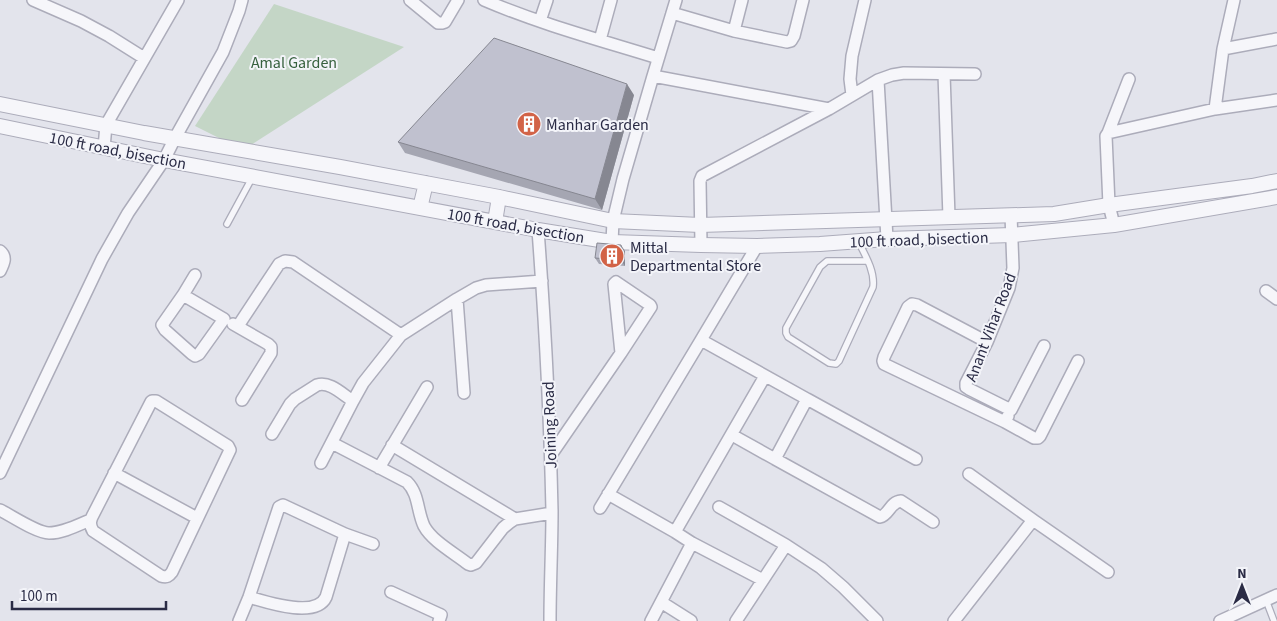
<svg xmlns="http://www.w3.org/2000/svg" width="1277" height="621" font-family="'Source Sans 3',sans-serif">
<rect width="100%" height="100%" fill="#e3e4ec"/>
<path fill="#c4d6c6" d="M274,4L404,47L243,150L195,126Z"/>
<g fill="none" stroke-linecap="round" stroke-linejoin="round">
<defs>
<path id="service" d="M227,224L252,178
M858,241C865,255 875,271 873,287L839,361L836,364L829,363L788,337L786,333V328L820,267L827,261H867
M1266,600L1274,621"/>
<path id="minor" d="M33,0L81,21L109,36L144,58
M410,0L438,23H442L445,22L458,0
M484,0C540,24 600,40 658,58
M676,0L653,76L829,109
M672,13L734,31L742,0
M540,21L547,0
M734,31L787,42L791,41L794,36L803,0
M600,40L611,0
M1223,49L1234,0
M944,74L949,217
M852,95L850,79L852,56L865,0
M1215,109L1277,100
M1108,133L1129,79
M104,148L106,125L178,0
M1011,215L1013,268L1009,288L987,342L966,383V387L969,389L1011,410L1044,346
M1114,225L1109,205L1106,136L1108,133L1215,109L1223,49L1277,39
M538,230C545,323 550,417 552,511C552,547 550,584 550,621
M887,239L878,80L892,75L904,73L975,74
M612,242L613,221L623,179L653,76
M701,245L700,181L702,176L829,109L878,80
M757,246L701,340L807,399L775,459L880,517C889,515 890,502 901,501L933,522
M0,251C7,257 4,263 0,271
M1266,291L1277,299
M183,295L224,319L199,354L195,356L192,354L165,330L162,325L183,295L195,275
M457,299L464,393
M233,324L268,344L271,347V353L242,400
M238,326L279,264L285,261L293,262L401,335
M987,342L917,305L912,304L908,307L884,357L883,361L884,364L1005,422
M807,399L916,459
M152,401H156L228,446L230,450L172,572C169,576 167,578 161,576L93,531C89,524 90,520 94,513L151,402Z
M1008,416L1005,422L1034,438H1038L1040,436L1078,361
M272,434L290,404L295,399L317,385C330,381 342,394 353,401
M732,435L775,459
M332,443L407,482C419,494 417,511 424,526C432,541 454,553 468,564L471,565L476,563L503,528L509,523L515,519L552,513
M392,445L515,519
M551,455L621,353L651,307L650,305L616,282L614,284L621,353
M321,463L353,401L363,383L401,335L457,299L476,288L486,285L542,281
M379,468L427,387
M0,473L102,259L128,213L164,160L175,138L223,52L239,11L242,0
M114,473L197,518
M608,494L675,532
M719,507L786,545
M600,508L701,340
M0,510C12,516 37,533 49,533C63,533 78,525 90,520
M1033,520L1108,572
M692,543L763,580
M391,592L439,614L441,615L439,621
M249,597C266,602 316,619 326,597L345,534
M661,602L691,621
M239,621L249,597L279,507L283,505L345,534L373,544
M651,621L692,543L675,532L765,376
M736,621L786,545L821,568L843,587L877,621
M954,621L1033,520L969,474
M1220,621L1277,595"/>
<path id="tertiary" d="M0,104L144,133L340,167L499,197L613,221L700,225L1054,214L1109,205L1252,186L1277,181
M0,126L164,160L538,230L612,242L701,245L757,246L820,244L887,239L1012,235L1114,225L1277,197
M420,208L426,183
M495,222L499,197"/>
</defs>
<use href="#service" stroke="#acacba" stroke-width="8"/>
<use href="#minor" stroke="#acacba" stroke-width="14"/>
<use href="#tertiary" stroke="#acacba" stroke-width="16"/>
<use href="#service" stroke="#f6f6fa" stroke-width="5.5"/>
<use href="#minor" stroke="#f6f6fa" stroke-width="11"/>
<use href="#tertiary" stroke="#f6f6fa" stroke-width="14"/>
</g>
<path fill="#a5a6b2" d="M634,95L602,210L405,153L398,142Z
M625,251V266L599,264L595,258Z"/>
<path fill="#868791" d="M627,84L634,95L602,210L595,199Z
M621,245L625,251V266L621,260Z"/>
<path fill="#c0c1cf" stroke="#868791" d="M494,38L627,84L595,199L398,142Z
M597,243L621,245V260L595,258Z"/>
<defs>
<symbol id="building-disc" viewBox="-11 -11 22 22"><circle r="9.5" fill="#d26347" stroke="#f3f4f9"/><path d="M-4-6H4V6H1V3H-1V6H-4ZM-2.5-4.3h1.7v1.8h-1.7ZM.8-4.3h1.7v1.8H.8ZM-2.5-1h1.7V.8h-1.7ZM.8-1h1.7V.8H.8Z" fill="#fff"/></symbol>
</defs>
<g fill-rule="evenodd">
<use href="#building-disc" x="515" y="110" width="28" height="28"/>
<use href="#building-disc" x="598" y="242" width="28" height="28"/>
</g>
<g text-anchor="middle" stroke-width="4" stroke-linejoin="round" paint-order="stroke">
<g font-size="16" fill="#37613e" stroke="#f3f4f9">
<text x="294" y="68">Amal Garden</text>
</g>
<g font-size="16" fill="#2a2b45" stroke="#f3f4f9" text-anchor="start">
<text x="546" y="130">Manhar Garden</text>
<text x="630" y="253">Mittal<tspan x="630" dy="18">Departmental Store</tspan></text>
</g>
<g font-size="16" fill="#2a2b45" stroke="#f3f4f9">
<text transform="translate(118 150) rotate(11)" y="6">100 ft road, bisection</text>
<text transform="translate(516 225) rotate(10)" y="6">100 ft road, bisection</text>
<text transform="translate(919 239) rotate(-2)" y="6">100 ft road, bisection</text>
<text transform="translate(990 327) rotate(-69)" y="6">Anant Vihar Road</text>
<text transform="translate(549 425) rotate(-92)" y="6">Joining Road</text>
</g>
</g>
<g transform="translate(1242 586)" stroke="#f3f4f9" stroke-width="4" paint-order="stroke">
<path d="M0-4L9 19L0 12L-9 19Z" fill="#2a2b45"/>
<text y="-8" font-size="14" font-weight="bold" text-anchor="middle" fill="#2a2b45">N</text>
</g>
<path d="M12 601v8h154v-8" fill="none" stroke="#2a2b45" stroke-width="2.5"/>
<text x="20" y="601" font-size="15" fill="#2a2b45" stroke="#f3f4f9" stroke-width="4" paint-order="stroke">100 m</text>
</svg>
